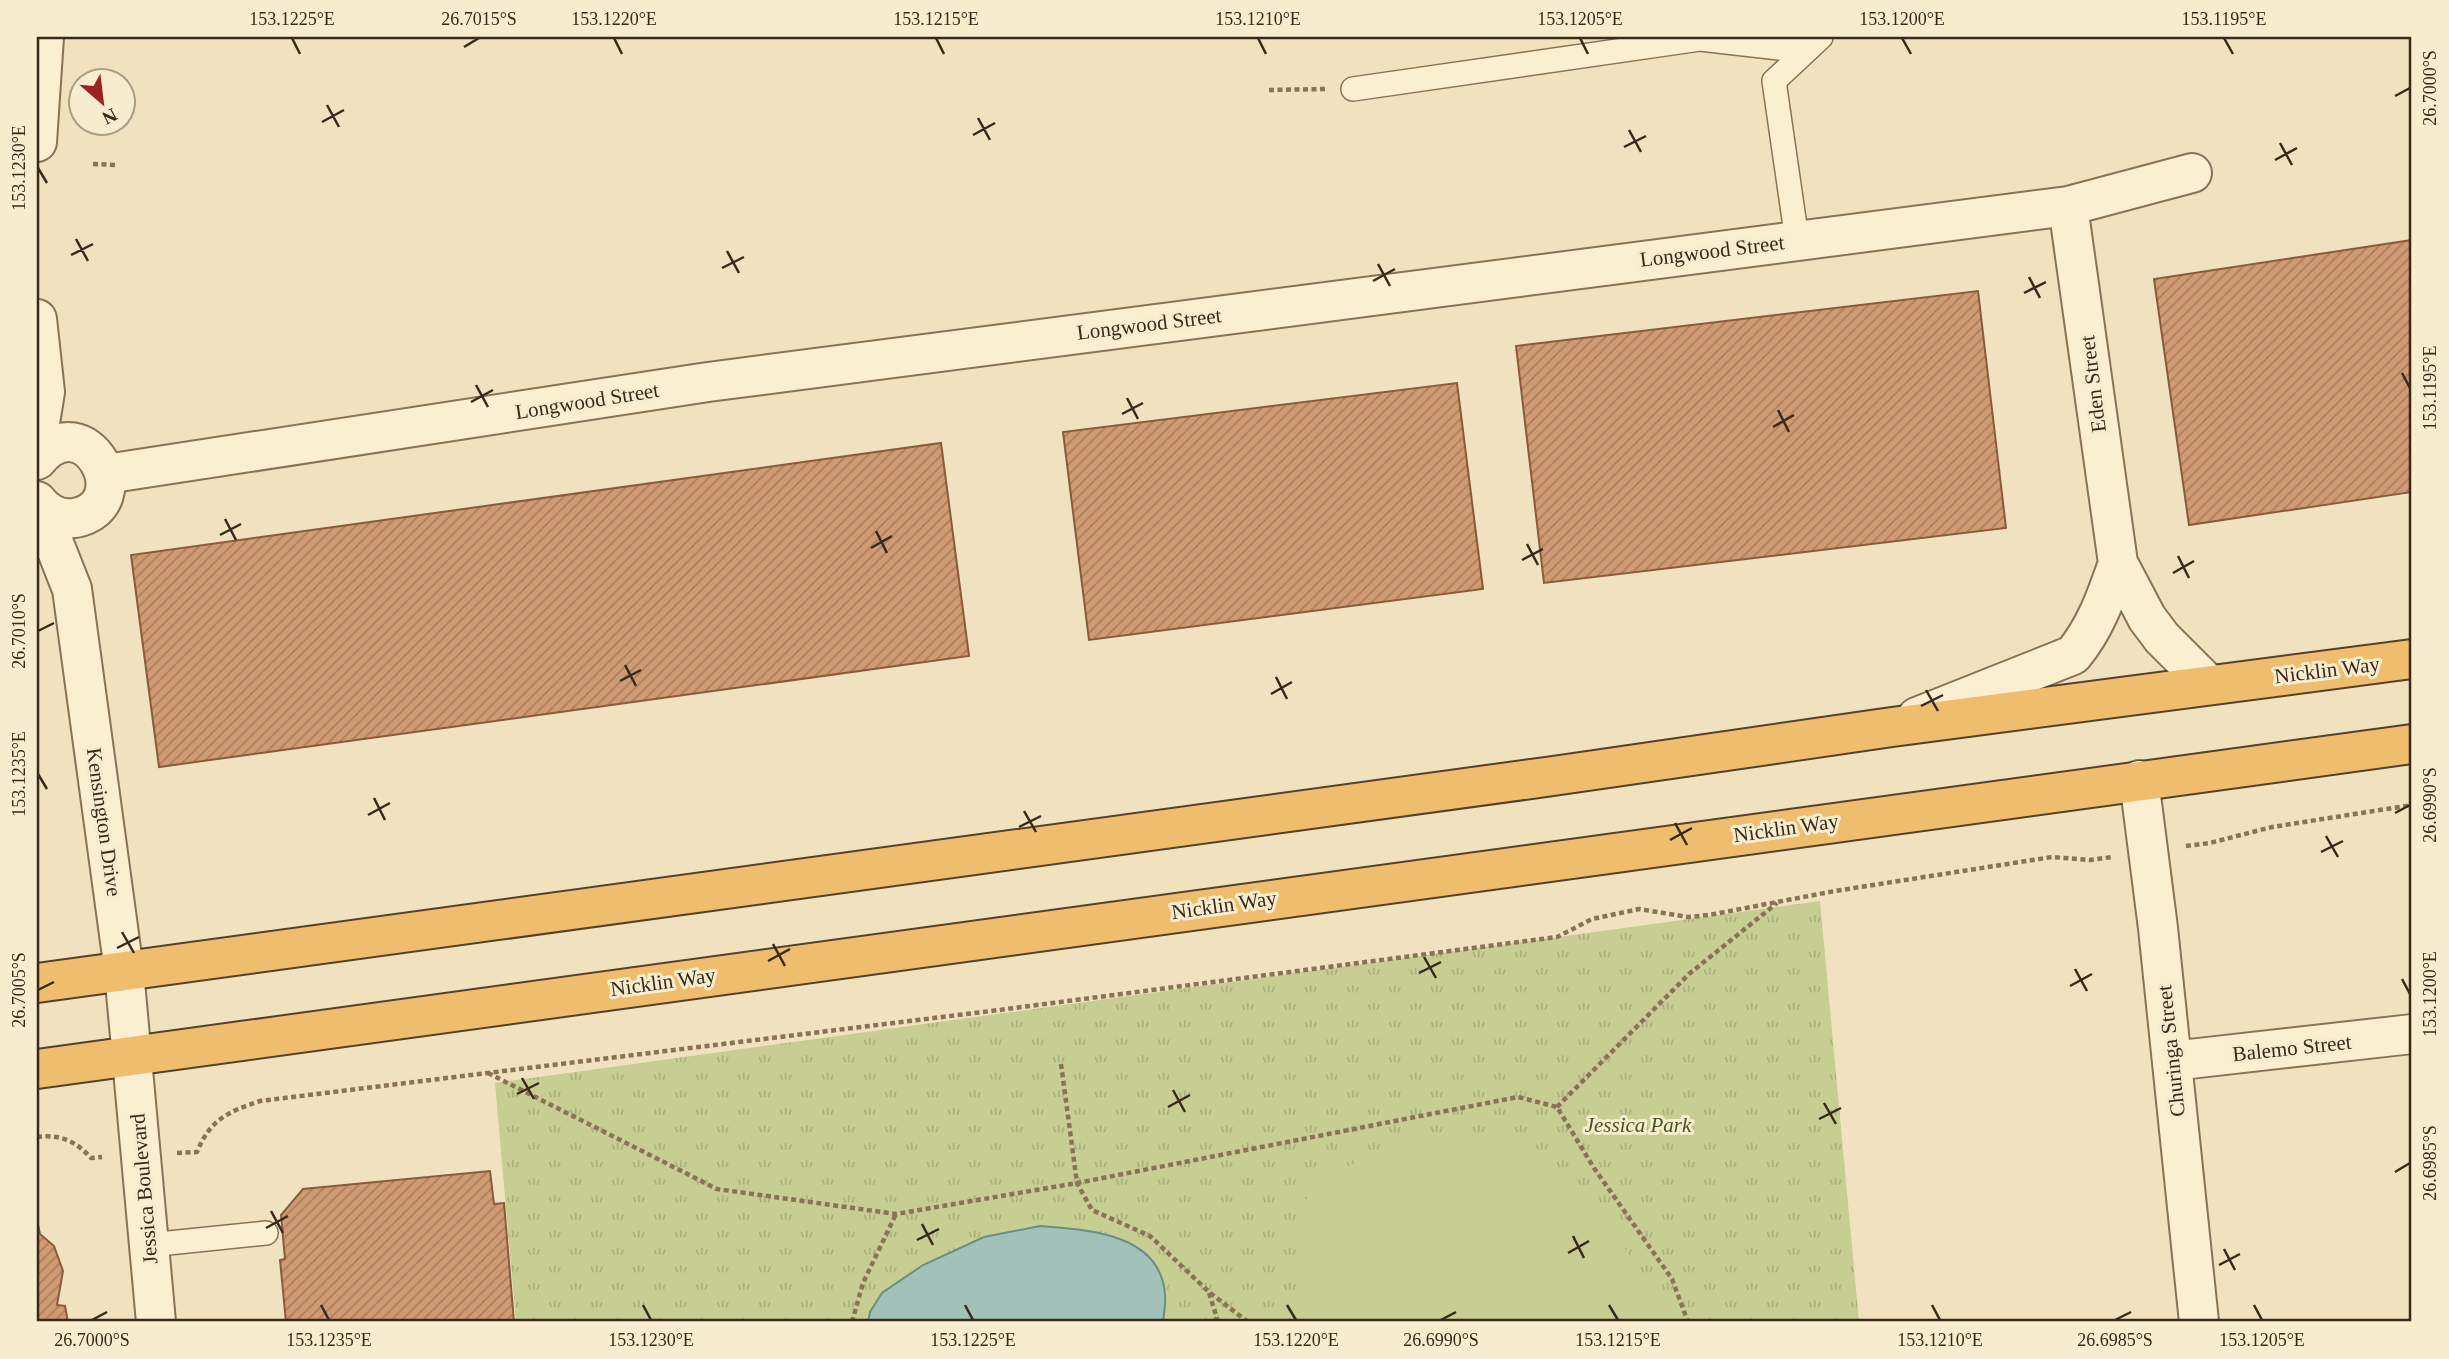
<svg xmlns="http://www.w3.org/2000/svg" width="2449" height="1359" font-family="Georgia,serif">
<defs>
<pattern id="grass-tufts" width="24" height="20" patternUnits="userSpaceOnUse" patternTransform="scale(1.75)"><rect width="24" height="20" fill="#c6ce92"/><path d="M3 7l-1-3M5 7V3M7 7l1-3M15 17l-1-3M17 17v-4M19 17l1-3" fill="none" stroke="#abb17d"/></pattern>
<pattern id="building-hatch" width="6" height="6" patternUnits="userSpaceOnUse" patternTransform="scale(1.75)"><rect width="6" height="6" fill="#d09a72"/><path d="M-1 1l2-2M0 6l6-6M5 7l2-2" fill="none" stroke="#aa7e5d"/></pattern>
</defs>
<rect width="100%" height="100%" fill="#f0e2be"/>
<path fill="url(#grass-tufts)" d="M1820,901L1859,1322H516L495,1083Z"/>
<path fill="#c6ce92" d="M1419,1135L1532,1144L1599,1211L1662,1302L1670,1322H1307L1296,1217L1317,1180Z"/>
<path fill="#a2c1b8" stroke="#698f86" stroke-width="2" d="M1040,1226C1088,1230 1161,1233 1165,1295C1166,1304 1164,1313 1163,1322H868L870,1312L882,1293L923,1265L984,1237Z"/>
<path fill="url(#building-hatch)" stroke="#895b3b" stroke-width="2" d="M2412,240V492L2189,525L2154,279Z
M1978,291L2006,528L1544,583L1516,346Z
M1457,383L1483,589L1089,640L1063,432Z
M941,443L969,656L159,767L131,555Z
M490,1171L494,1204L504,1203L514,1322H286L280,1260L285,1259L281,1215L303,1189Z
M37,1220L40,1234L54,1246L63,1271L57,1305L65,1306L68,1322H37Z"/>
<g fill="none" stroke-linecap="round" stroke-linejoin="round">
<defs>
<path id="service" d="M1353,89L1700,39L1805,51
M1797,240L1774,81L1821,37
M149,1245L266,1233"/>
<path id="minor" d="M37,142L44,37
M2068,206L2118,563L2147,618L2162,638L2208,684
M37,319L45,392L37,441
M37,460C86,401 141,505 75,518C60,520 46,513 37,501
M106,474L708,382L2068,206L2192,173
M38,503L72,589L124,971L156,1322
M1917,717L2073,655C2096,627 2106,597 2118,563
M2139,780L2158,928L2199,1322
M2172,1061L2412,1034"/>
<path id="trunk" d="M37,983L1553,776L1892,727L2412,659
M37,1069L2412,744"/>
</defs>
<use href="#service" stroke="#897256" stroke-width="26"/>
<use href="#minor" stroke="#897256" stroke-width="42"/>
<use href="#trunk" stroke="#56402b" stroke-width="42"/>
<path stroke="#897256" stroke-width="4.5" stroke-dasharray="5 3.5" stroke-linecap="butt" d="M1269,90L1325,89
M93,164L116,165
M2186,846L2210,843L2272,827L2412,805
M1061,1064L1077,1183L1092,1210L1150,1236L1209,1292L1248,1322
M488,1073L717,1189L896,1214L1077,1183L1518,1097L1557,1107L1594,1168L1672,1279L1688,1322
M1557,1107L1689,974L1777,903
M37,1137C60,1134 76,1141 91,1158L102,1157
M177,1153L197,1152C210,1120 227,1112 260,1101L999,1010L1557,937L1592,919L1639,909L1688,917L1709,915L1835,891L2052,857L2090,860L2112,857
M1209,1293L1217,1318L1213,1322
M852,1322L863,1283L896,1214"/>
<use href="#service" stroke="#faefd1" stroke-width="23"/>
<use href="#minor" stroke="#faefd1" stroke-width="38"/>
<use href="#trunk" stroke="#eebd6e" stroke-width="38"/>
</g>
<path fill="none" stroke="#38291b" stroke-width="2.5" d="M292,38L300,54M614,38L622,54M936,38L944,54M1258,38L1266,54M1580,38L1588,54M1902,38L1911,54M2224,38L2233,54M464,47L479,38M2395,96L2410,88M327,105L339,127M978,118L990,140M322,122L344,110M1629,130L1641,152M973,135L995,123M2280,143L2292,165M1624,147L1646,136M2275,160L2297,148M38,168L47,183M76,239L88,261M727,251L739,273M71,255L93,244M1378,264L1390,286M722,268L744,257M2029,277L2040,298M1373,281L1395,269M2024,293L2046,282M2402,373L2410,388M476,385L488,407M1127,398L1138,419M471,402L493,390M1778,410L1789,432M1122,414L1143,403M1773,427L1794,415M225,519L236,540M876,531L887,553M220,535L241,524M1527,544L1538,565M871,548L892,536M2178,556L2189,578M1522,560L1543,549M2173,573L2194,561M38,631L54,623M625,665L636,686M1276,677L1287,699M620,681L641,670M1926,690L1938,711M1271,694L1292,682M1921,706L1943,695M38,774L47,789M374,798L385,820M1024,811L1036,832M2395,813L2410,805M368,815L390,803M1675,823L1687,845M1019,827L1041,816M2326,836L2338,857M1670,840L1692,828M2321,852L2343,841M122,932L134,953M773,944L785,966M117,948L139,937M1424,957L1436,978M768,961L790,949M2075,969L2087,991M1419,973L1441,962M2402,979L2410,994M2070,986L2092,974M38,990L54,982M522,1078L534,1099M1173,1090L1185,1112M517,1094L539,1083M1824,1103L1836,1124M1168,1107L1190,1095M1819,1119L1841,1108M2395,1172L2410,1163M271,1211L283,1233M922,1224L933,1245M266,1228L288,1216M1573,1236L1584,1258M917,1240L939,1229M2224,1249L2235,1270M1568,1253L1589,1241M2219,1265L2240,1254M321,1305L329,1320M643,1305L651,1320M965,1305L973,1320M1287,1305L1296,1320M1609,1305L1618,1320M1932,1305L1940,1320M2254,1305L2262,1320M92,1320L107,1312M1441,1320L1456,1312M2115,1320L2131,1312"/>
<g text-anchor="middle" stroke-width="6" stroke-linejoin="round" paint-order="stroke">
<g font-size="21" fill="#38291b" stroke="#f7ecce">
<text transform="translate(1712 251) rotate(-7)" y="7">Longwood Street</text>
<text transform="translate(1149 324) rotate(-7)" y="7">Longwood Street</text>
<text transform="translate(2093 384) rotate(-97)" y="7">Eden Street</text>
<text transform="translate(587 401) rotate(-9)" y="7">Longwood Street</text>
<text transform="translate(2327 670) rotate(-7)" y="7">Nicklin Way</text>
<text transform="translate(104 822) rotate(82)" y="7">Kensington Drive</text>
<text transform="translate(1786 828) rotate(-8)" y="7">Nicklin Way</text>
<text transform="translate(1224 905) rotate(-8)" y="7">Nicklin Way</text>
<text transform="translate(663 982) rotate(-8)" y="7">Nicklin Way</text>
<text transform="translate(2292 1048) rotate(-6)" y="7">Balemo Street</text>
<text transform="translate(2171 1051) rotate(-96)" y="7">Churinga Street</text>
<text transform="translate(144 1189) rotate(-95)" y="7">Jessica Boulevard</text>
</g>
<g font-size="21" font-style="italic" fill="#475521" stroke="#f7ecce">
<text x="1638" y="1132">Jessica Park</text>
</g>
</g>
<rect width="2449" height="1359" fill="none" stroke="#f7ecce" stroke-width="77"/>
<g transform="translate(102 102) rotate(152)"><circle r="33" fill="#f7ecce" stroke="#ab9e86" stroke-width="2"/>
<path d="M0-5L12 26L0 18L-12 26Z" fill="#9b2423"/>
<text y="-10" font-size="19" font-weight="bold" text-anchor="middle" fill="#38291b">N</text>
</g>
<rect x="38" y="38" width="2372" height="1282" fill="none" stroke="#38291b" stroke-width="2.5"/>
<g font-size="18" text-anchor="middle" fill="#38291b">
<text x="292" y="25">153.1225°E</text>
<text x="479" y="25">26.7015°S</text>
<text x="614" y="25">153.1220°E</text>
<text x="936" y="25">153.1215°E</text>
<text x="1258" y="25">153.1210°E</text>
<text x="1580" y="25">153.1205°E</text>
<text x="1902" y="25">153.1200°E</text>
<text x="2224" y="25">153.1195°E</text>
<text transform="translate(2430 88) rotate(-90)" y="6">26.7000°S</text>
<text transform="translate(19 168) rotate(-90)" y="6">153.1230°E</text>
<text transform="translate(2430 388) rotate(-90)" y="6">153.1195°E</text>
<text transform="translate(19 631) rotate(-90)" y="6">26.7010°S</text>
<text transform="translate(19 774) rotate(-90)" y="6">153.1235°E</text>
<text transform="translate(2430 805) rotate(-90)" y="6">26.6990°S</text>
<text transform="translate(19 990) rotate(-90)" y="6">26.7005°S</text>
<text transform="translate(2430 994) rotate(-90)" y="6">153.1200°E</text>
<text transform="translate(2430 1163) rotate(-90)" y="6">26.6985°S</text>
<text x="92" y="1346">26.7000°S</text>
<text x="329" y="1346">153.1235°E</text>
<text x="651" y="1346">153.1230°E</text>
<text x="973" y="1346">153.1225°E</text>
<text x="1296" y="1346">153.1220°E</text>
<text x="1441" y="1346">26.6990°S</text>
<text x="1618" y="1346">153.1215°E</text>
<text x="1940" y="1346">153.1210°E</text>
<text x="2115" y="1346">26.6985°S</text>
<text x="2262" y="1346">153.1205°E</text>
</g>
</svg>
